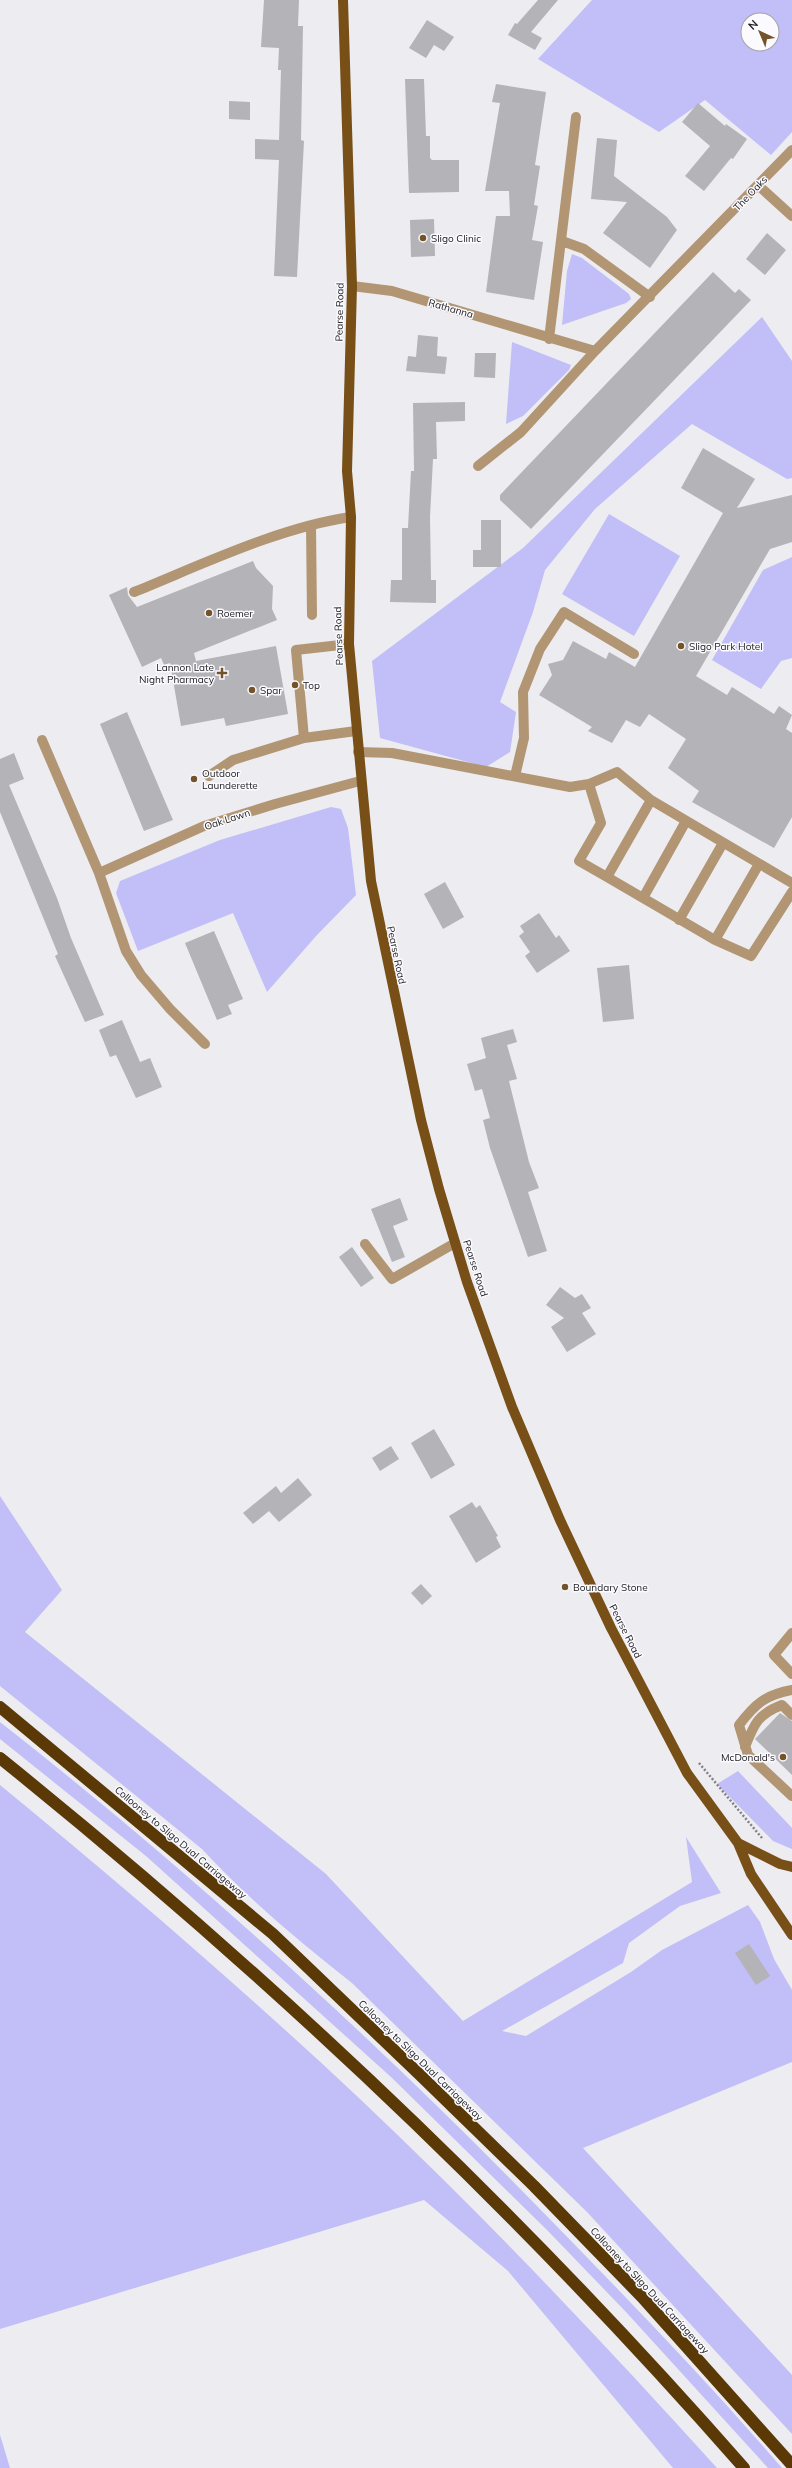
<svg xmlns="http://www.w3.org/2000/svg" width="792" height="2468" font-family="Mulish,sans-serif">
<rect width="100%" height="100%" fill="#ececf1"/>
<path fill="#c2bef7" fill-rule="evenodd" d="M592,0H792V132L771,155L705,100L659,132L538,59ZM748,20H772V44H748Z
M572,254L582,258L629,294L631,299L626,303L562,325L567,271Z
M762,317L792,361V478L787,479L692,424L595,509L545,570L533,612L500,702L516,712L510,752L486,767L380,738L372,661L523,548Z
M512,342L571,365L569,370L523,416L506,424Z
M609,514L680,556L634,636L562,594Z
M792,557V658L781,661L761,689L712,660L763,570Z
M331,807L341,809L348,828L356,895L317,935L267,992L233,913L138,951L116,893L120,881L220,840Z
M0,1496L62,1590L25,1632L326,1874L463,2021L692,1882L686,1837L721,1893L680,1906L629,1943L623,1963L502,2031L526,2036L631,1972L662,1950L748,1905L760,1922L774,1959L792,1990V2062L583,2148L792,2375V2434L587,2212L352,1983C300,1942 247,1898 202,1849L0,1686Z
M0,1722C204,1882 395,2058 575,2245C646,2318 716,2391 782,2468H768L626,2312L547,2230L391,2077L146,1856L0,1739Z
M738,1771L792,1828V1849L773,1841L717,1784Z
M0,1785C123,1886 244,1990 360,2099C485,2217 602,2341 717,2468H673L508,2271L424,2200L0,2329Z
M0,2435L10,2468H0Z"/>
<path fill="#b3b3b8" d="M264,0H299L298,26H303L301,140L304,141L297,277L274,276L279,160L255,159V139L279,140L281,70H278L279,48L261,47Z
M538,0H558L531,32L542,38L535,50L508,35L515,23L517,24Z
M427,20L454,37L444,51L434,45L426,58L409,48Z
M405,79H424L426,136H430V158L432,160H459V192L409,193Z
M496,84L546,92L535,165L540,166L534,205L538,206L532,240L543,242L534,300L486,292L496,216H510L509,191H485L500,103L492,102Z
M229,101L250,102V120L229,119Z
M698,103L725,126L726,124L747,139L733,159L731,158L704,191L685,176L710,146L682,122Z
M597,138L617,140L614,176L667,217L677,230L650,268L603,233L627,202L591,199Z
M434,219L435,256L411,257L410,220Z
M767,233L786,250L765,275L746,259Z
M713,272L735,293L739,289L751,300L531,529L500,500V495Z
M418,335L438,337L437,356L447,357L445,374L406,371L408,356L416,357Z
M475,353H496L495,378L474,377Z
M465,402V421L436,422L437,459H433L430,517L431,580H436V603L390,602L391,580H402V528H408L411,471H414L413,403Z
M703,448L755,479L737,508L792,495V542L770,549L696,676L727,695L732,687L774,714L779,706L792,715L786,729L792,733V817L774,848L692,802L699,791L668,768L686,739L649,714L640,727L626,720L612,743L588,731L592,727L539,695L552,675L548,664L563,660L573,641L606,659L609,652L635,667L723,513L681,488Z
M481,520H501V567H473V550H481Z
M253,561L256,568L273,586L272,609L277,620L194,653L196,661L276,646L288,714L226,726L224,718L181,726L170,663L164,665L161,658L142,667L109,595L127,587L128,595L137,607Z
M127,712L173,820L144,831L100,724Z
M14,753L24,779L9,785L57,898L71,938L104,1015L85,1022L55,956L58,954L0,812V759Z
M445,882L464,917L443,929L424,894Z
M539,913L556,938L559,935L570,951L537,973L525,956L530,952L519,936L524,932L520,926Z
M214,931L243,999L228,1005L232,1014L217,1020L185,943Z
M629,965L634,1019L603,1022L597,968Z
M122,1020L140,1062L150,1058L162,1087L136,1098L116,1055L110,1057L99,1030Z
M513,1029L517,1042L507,1045L517,1079L509,1081L529,1162L539,1188L528,1192L547,1251L528,1257L490,1148L483,1120L490,1118L482,1089L475,1091L467,1064L486,1058L481,1038Z
M400,1198L408,1220L393,1226L405,1257L392,1262L371,1209Z
M352,1247L374,1278L361,1287L339,1257Z
M560,1287L575,1298L582,1294L591,1308L582,1313L596,1334L567,1352L551,1327L564,1318L546,1305Z
M434,1429L455,1465L431,1479L411,1443Z
M391,1446L399,1459L380,1471L372,1458Z
M298,1478L312,1495L279,1522L269,1511L253,1524L243,1513L276,1486L281,1493Z
M472,1502L476,1508L480,1505L498,1536L496,1537L501,1547L476,1563L449,1516Z
M421,1584L432,1596L422,1605L411,1593Z
M780,1713L792,1721V1775L755,1739Z
M749,1944L770,1976L756,1985L735,1953Z"/>
<g fill="none" stroke-linecap="round" stroke-linejoin="round">
<path stroke="#818184" stroke-width="2.5" stroke-dasharray="2 2" stroke-linecap="butt" d="M699,1763L762,1838"/>
<path stroke="#b29674" stroke-width="10" d="M758,185L792,216
M562,241L584,249L650,297
M352,286L392,291L595,351
M549,339L576,117
M478,466L521,432L595,351L792,150
M311,526L312,615
M134,592C201,565 280,527 351,517
M349,644L296,650L304,738L356,731
M42,740L99,873L126,951L141,975L170,1009L205,1044
M358,752L392,753L570,787L589,784L617,772L651,800L792,883
M209,776L233,760L304,738
M515,776L524,738L523,692L540,649L564,612L634,654
M589,784L601,823L579,861L607,877
M651,800L607,877L715,940L751,956L792,892
M99,873L204,826L275,804L360,781
M643,898L686,821
M679,920L723,843
M715,940L759,864
M365,1244L392,1279L455,1243
M792,1633L774,1655L792,1674
M792,1690C765,1695 755,1704 739,1725L748,1755L792,1796
M745,1747C754,1724 758,1714 782,1705L792,1715"/>
<path stroke="#774f17" stroke-width="10" d="M343,0L352,286L347,471L351,517L349,644L371,881L421,1120L439,1189L467,1282L512,1407L560,1520L611,1628L687,1773L738,1843L751,1874L792,1935
M738,1843L780,1864L792,1867"/>
<path stroke="#5b3906" stroke-width="12" d="M0,1707L273,1934L420,2075L534,2186L642,2297L792,2465
M0,1758C267,1973 518,2210 744,2468"/>
</g>
<g fill="#74532a" stroke="#fafaff" stroke-width="1.5">
<circle cx="423" cy="238" r="4"/>
<circle cx="209" cy="613" r="4"/>
<circle cx="681" cy="646" r="4"/>
<path d="M220 667h4v4h4v4h-4v4h-4v-4h-4v-4h4z"/>
<circle cx="295" cy="685" r="4"/>
<circle cx="252" cy="690" r="4"/>
<circle cx="194" cy="779" r="4"/>
<circle cx="565" cy="1587" r="4"/>
<circle cx="783" cy="1757" r="4"/>
</g>
<g text-anchor="middle" stroke-width="3" stroke-linejoin="round" paint-order="stroke">
<g font-size="10" fill="#212123" stroke="#fafaff">
<text transform="translate(750 193) rotate(-46)" y="4">The Oaks</text>
<text transform="translate(451 308) rotate(16)" y="4">Rathanna</text>
<text transform="translate(339 312) rotate(-89)" y="4">Pearse Road</text>
<text transform="translate(338 636) rotate(-92)" y="4">Pearse Road</text>
<text transform="translate(227 819) rotate(-18)" y="4">Oak Lawn</text>
<text transform="translate(397 955) rotate(78)" y="4">Pearse Road</text>
<text transform="translate(476 1268) rotate(72)" y="4">Pearse Road</text>
<text transform="translate(626 1631) rotate(63)" y="4">Pearse Road</text>
<text transform="translate(181 1842) rotate(40)" y="4">Collooney to Sligo Dual Carriageway</text>
<text transform="translate(421 2060) rotate(44)" y="4">Collooney to Sligo Dual Carriageway</text>
<text transform="translate(650 2290) rotate(47)" y="4">Collooney to Sligo Dual Carriageway</text>
</g>
<g font-size="10" fill="#212123" stroke="#fafaff" text-anchor="start">
<text x="431" y="242">Sligo Clinic</text>
<text x="217" y="617">Roemer</text>
<text x="689" y="650">Sligo Park Hotel</text>
<text x="214" y="671" text-anchor="end">Lannon Late<tspan x="214" dy="12">Night Pharmacy</tspan></text>
<text x="303" y="689">Top</text>
<text x="260" y="694">Spar</text>
<text x="202" y="777">Outdoor<tspan x="202" dy="12">Launderette</tspan></text>
<text x="573" y="1591">Boundary Stone</text>
<text x="775" y="1761" text-anchor="end">McDonald's</text>
</g>
</g>
<g transform="translate(760 32) rotate(316)"><circle r="19" fill="#fafaff" stroke="#a3a3a7"/>
<path d="M0-3L7 15L0 10L-7 15Z" fill="#74532a"/>
<text y="-6" font-size="11" font-weight="bold" text-anchor="middle" fill="#212123">N</text>
</g>
</svg>
